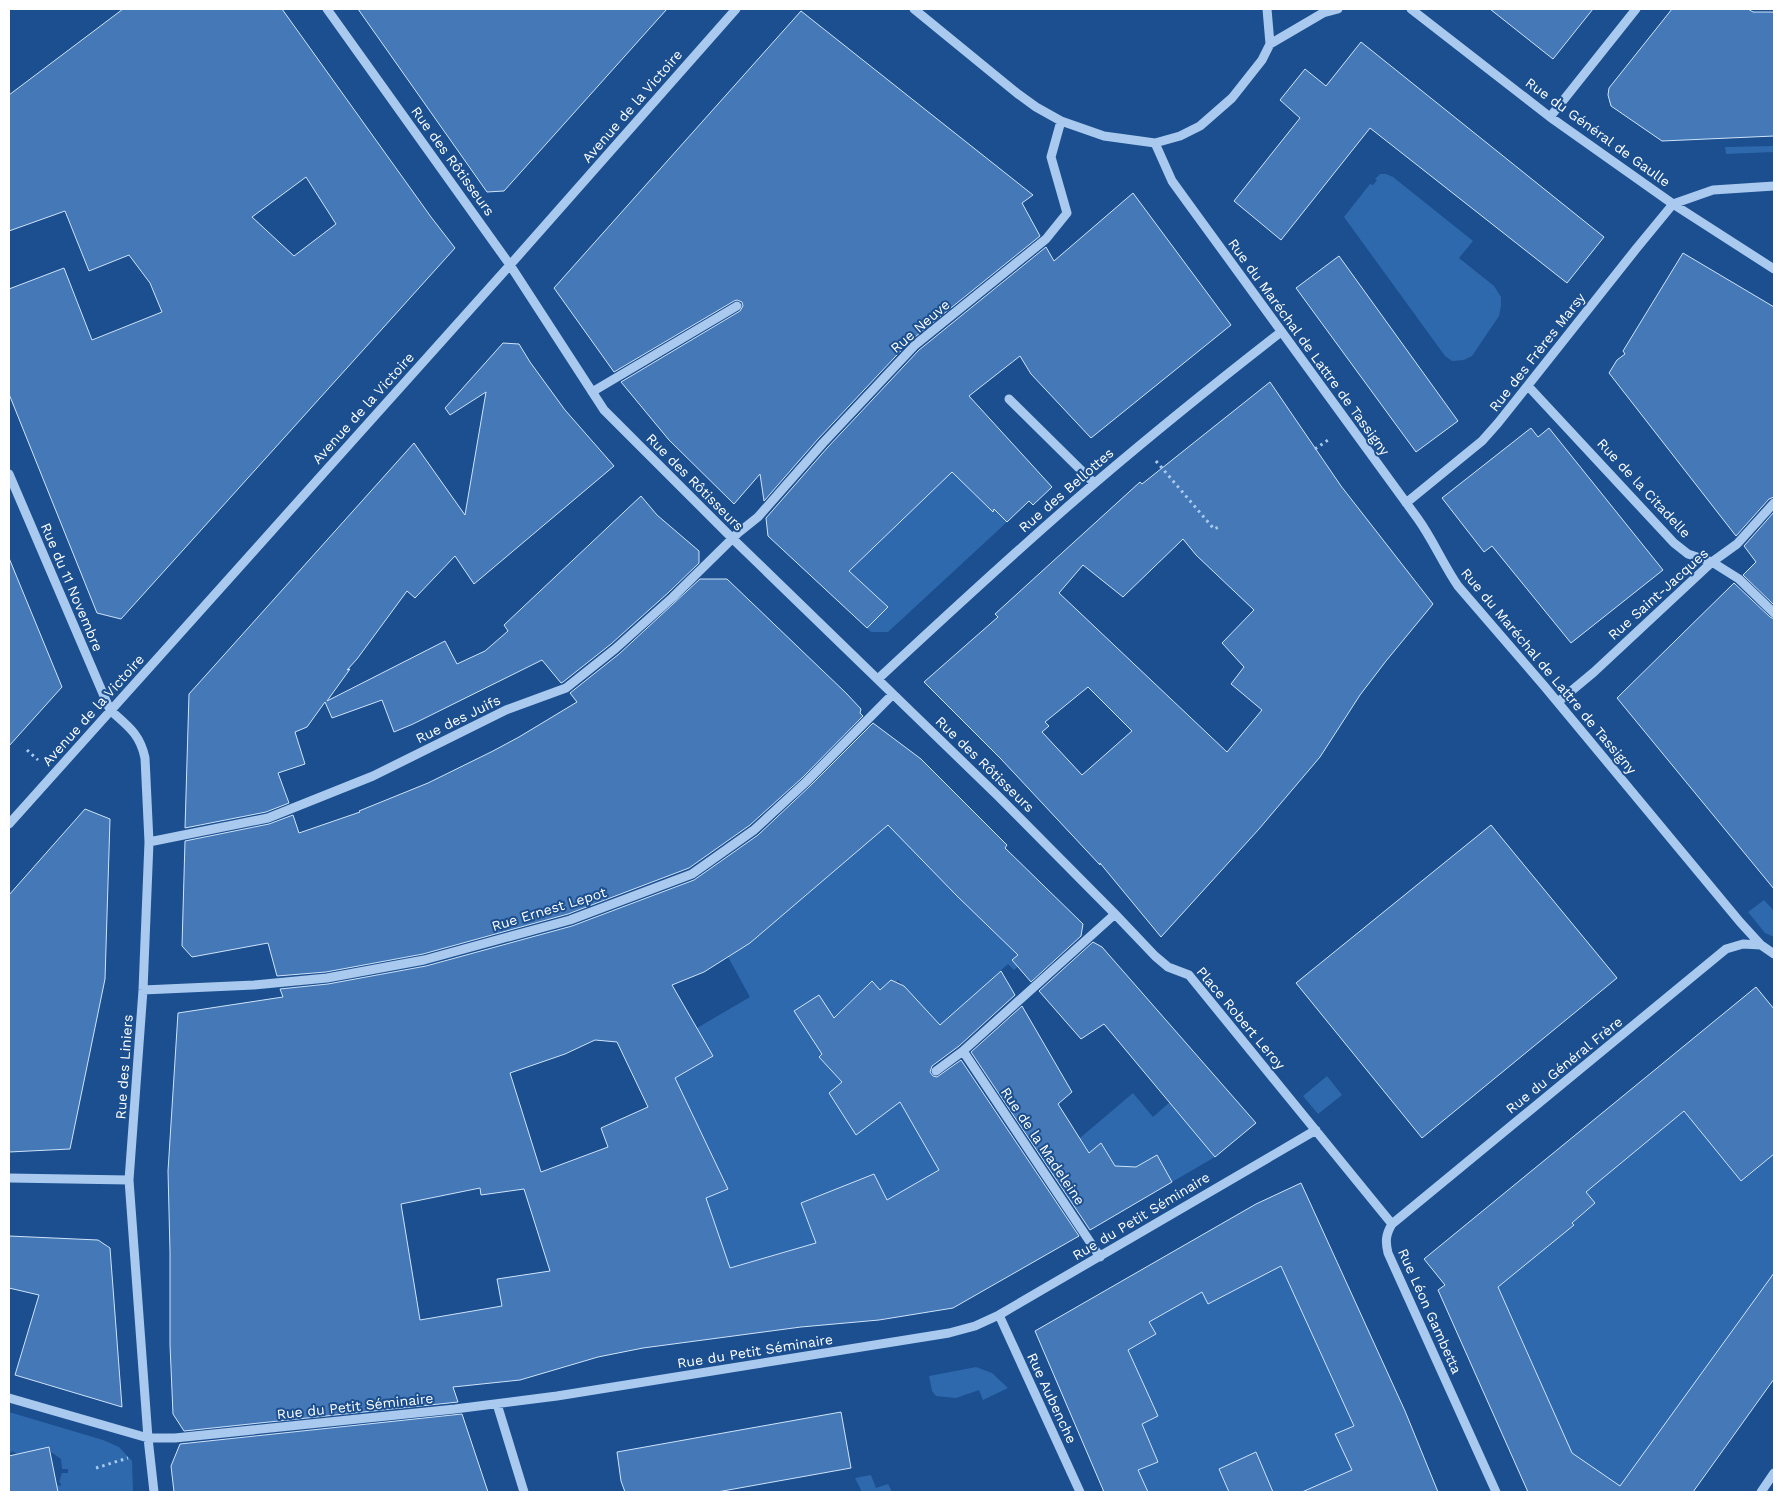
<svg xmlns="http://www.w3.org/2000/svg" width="1783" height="1501" font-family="'Work Sans',sans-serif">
<rect width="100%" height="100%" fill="#1b4f8f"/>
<path fill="#2e69ad" d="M1774,146V152L1726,154L1725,147Z
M1380,174H1386L1393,177L1473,241L1459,258L1494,286L1501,297V306L1499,316L1472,356L1464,360L1452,361L1445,356L1344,217L1370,184L1373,185L1377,180L1375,179Z
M951,471L992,511L994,509L1007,522L888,632H871L867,628L887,607L849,571Z
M888,824L1025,961L1014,970L1008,964L960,1007L943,1054L919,1003L898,980L896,982L891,980L884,986L886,992L884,994L871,981L820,1032L905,1099L900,1103L919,1134L942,1168L910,1187L913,1193L901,1230L874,1174L801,1203L834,1289L791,1250L718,1271L706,1198L727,1189L673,1078L697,1028L750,997L728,957L750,943L768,928L788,883L802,899Z
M1764,900L1774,911V937L1765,933L1748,912Z
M1327,1076L1342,1095L1318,1114L1303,1096Z
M1133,1093L1153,1117L1170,1102L1215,1157L1172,1182L1157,1155L1120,1176L1101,1143L1089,1153L1080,1138Z
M1684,1111L1741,1181L1774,1154V1273L1620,1487L1580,1472L1509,1310L1470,1288L1574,1225L1573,1223L1595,1203L1586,1192Z
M1275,1253L1354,1426L1336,1434L1367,1464L1338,1486L1322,1492H1273L1256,1452L1219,1469L1229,1492H1148L1138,1470L1158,1461L1142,1424L1158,1416L1144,1386L1072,1418L1054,1377L1079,1362L1130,1349L1156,1335L1149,1322L1202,1292L1208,1303Z
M976,1367L992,1373L1008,1388L983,1400L979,1390L956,1398L936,1396L932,1391L929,1376Z
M9,1412L103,1440L119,1447L132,1461L133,1492H58L57,1485L61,1486V1484L59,1482L62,1473H68V1469H62L61,1459L51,1452L49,1447L32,1456L25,1452L18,1455L13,1451L9,1454L13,1458L9,1466Z
M871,1475L876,1488L888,1484L892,1492H862L855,1478Z"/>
<path fill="#4478b7" stroke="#cfe3fa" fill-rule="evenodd" d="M123,9H282L431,217L455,248L121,619L97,613L9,394V289L64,268L92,340L162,312L150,283L129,255L89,271L65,211L9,231V95ZM306,177L336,224L294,256L252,217Z
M358,9H667L504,191L487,192Z
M1490,9H1593L1553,59Z
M1672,9H1748L1753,12H1774V136L1662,141L1611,106L1608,95L1609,88Z
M801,11L1033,195L1022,203L1040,236L910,341L818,439L764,501L760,474L734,504L669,440L621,382L740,311L743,306L742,302L737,300L734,301L614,372L554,288Z
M1361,42L1604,237L1567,283L1370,128L1281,240L1234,201L1300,118L1280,100L1305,69L1326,86Z
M1133,193L1231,325L1091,438L1031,374L1020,356L969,396L1052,487L1033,505L1029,501L1007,522L994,509L993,512L952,472L849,571L888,607L867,628L768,536L766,518L828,447L919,350L1046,247L1054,261Z
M1683,253L1774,307V497L1769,499L1736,536L1609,373L1617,360L1625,354L1623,351Z
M1339,256L1458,421L1416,452L1296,288Z
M503,343L519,344L530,362L565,410L614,466L474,584L455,556L415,598L407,591L357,659L347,670L350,669L327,701L445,641L457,664L485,651L508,631L504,625L641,496L657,515L699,551V563L669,592L611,644L563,682L561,683L542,660L413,724L394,732L382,700L332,718L325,702L307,727L295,732L305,764L278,773L289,803L266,812L185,828L189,694L414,443L465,515L486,392L450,415L445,408Z
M1270,382L1341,486L1433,604L1386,661L1360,695L1320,757L1259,829L1161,937L1100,863V865L1001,759L924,682L998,617L995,614L1140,482L1142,484ZM1183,539L1196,555L1254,610L1222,643L1244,667L1231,684L1262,710L1227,752L1059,593L1083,565L1123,597ZM1088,687L1132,731L1082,775L1042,732L1049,726L1045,722Z
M1531,428L1538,437L1549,428L1663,570L1571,643L1492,546L1484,552L1442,498Z
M1774,512V605L1743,575L1756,562L1744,546Z
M9,558L62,687L9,746Z
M700,579H727L846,693L861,709L860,713L863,716L802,778L750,825L689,868L568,914L423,954L326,972L277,976L268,943L192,957L182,946L185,841L269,824L293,815L299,833L360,812L359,811L428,783L493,751L519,737L577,702L570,693L619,654Z
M1734,583L1770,617L1774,619V889L1617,698Z
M873,723L921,759L1007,845L1005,848L1083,924L1081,936L1031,982L1012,960L1018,955L957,896L888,825L750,943L704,972L672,985L713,1056L675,1078L728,1189L706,1198L730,1268L816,1243L801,1203L874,1174L887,1200L939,1170L900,1102L856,1135L829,1093L842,1082L819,1057L822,1054L794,1011L819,995L834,1018L872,981L880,990L891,980L904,986L940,1025L1001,971L1015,995L959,1046L932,1066L930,1072L933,1076L937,1077L961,1060L1079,1236L953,1308L879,1320L801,1327L643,1348L598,1357L520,1380L453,1387L458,1402L184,1431L173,1414L170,1345V1252L168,1171L178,1013L283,997L280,989L328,984L426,966L572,926L694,880L758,835L810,786ZM595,1040L617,1042L648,1107L601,1128L608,1147L541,1172L510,1073L565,1054ZM480,1188L481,1195L524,1189L550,1271L497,1279L502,1306L420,1320L401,1204Z
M85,809L110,819L105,979L70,1149L9,1152V895Z
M1491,825L1617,978L1422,1138L1296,983Z
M1093,942L1102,947L1256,1123L1215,1157L1104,1024L1081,1039L1039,991Z
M1756,987L1774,1009V1154L1741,1181L1684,1111L1586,1192L1595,1203L1572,1223L1574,1225L1498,1287L1572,1453L1620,1486L1774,1273V1379L1693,1492H1528L1438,1290L1445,1285L1424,1259Z
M1022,1006L1072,1092L1058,1104L1089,1153L1101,1143L1115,1166L1136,1167L1157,1155L1172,1182L1090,1230L971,1052Z
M1301,1183L1405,1411L1438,1492H1302L1352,1470L1335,1434L1354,1426L1281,1266L1208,1304L1202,1292L1149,1322L1156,1334L1128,1350L1158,1416L1142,1424L1158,1462L1138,1470L1148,1492H1104L1035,1331L1256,1204Z
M9,1236L98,1240L110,1248L122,1407L15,1375L39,1295L9,1288Z
M841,1412L851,1468L717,1492H625L621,1481L617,1452Z
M462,1414L488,1492H174L171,1466L180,1444Z
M49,1447L58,1492H9V1456Z
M1256,1452L1273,1492H1229L1219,1469Z"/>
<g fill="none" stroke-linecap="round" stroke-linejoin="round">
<path stroke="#a9c9ee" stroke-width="3" stroke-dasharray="2.5 4" stroke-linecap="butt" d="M1315,449L1331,438
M1156,461L1214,529L1221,526
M27,750L38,760
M96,1468L128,1458"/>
<path stroke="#a9c9ee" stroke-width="9" d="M327,9L510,265L604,410L733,539L998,796L1115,914L1155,956L1168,967L1189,975L1392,1224
M914,9L1018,94L1036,107L1061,121L1104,136L1155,143L1180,136L1200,126L1232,98L1262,60L1270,44L1267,9
M1411,9L1550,117L1673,204L1774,269
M1270,44L1323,13L1338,9
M1550,117L1636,9
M1155,143L1172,181L1185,199L1418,519C1433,540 1443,564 1458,586L1545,687L1740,922L1761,945L1774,954
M1528,386L1674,543L1688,554L1712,562L1739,579L1774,613
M592,392L737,306
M1009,399L1094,483
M9,474L110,710C128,726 140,734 145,758L149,842L143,990L129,1180L148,1438L154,1492
M1406,503L1482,441L1498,423L1636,249L1673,204L1713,190L1774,186
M878,679C949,613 1021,546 1095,483C1156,431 1218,381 1281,332
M1558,702L1594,672L1712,562L1737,544L1774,503
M9,824L510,265L736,9
M149,842L268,818L373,776L506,710L566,688L615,649L673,597L738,533L758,517L823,443L915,345L1046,239L1067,213L1051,157L1061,121
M143,990L254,985L327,978L424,960L570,920L692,874L754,830L806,782L893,694
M963,1051L1100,1257
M936,1071L963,1051L1115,914
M9,1178L129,1180
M999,1315L1080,1492
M9,1398L148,1438H175L455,1409L557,1396L949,1333L975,1326L999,1315L1316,1130
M497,1404L524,1492
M1496,1492L1388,1253C1385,1241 1386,1234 1392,1224L1726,949L1743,944L1761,945
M1761,1492L1774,1473"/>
</g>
<g text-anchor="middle" stroke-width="4" stroke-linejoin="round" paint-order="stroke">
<g font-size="14" fill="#fff" stroke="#1b4f8f">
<text transform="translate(632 106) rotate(-49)" y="5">Avenue de la Victoire</text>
<text transform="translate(1598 132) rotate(36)" y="5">Rue du Général de Gaulle</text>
<text transform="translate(453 161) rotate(54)" y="5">Rue des Rôtisseurs</text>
<text transform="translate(920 326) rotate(-41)" y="5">Rue Neuve</text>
<text transform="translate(1309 347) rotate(54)" y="5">Rue du Maréchal de Lattre de Tassigny</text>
<text transform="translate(1537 352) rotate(-52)" y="5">Rue des Frères Marsy</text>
<text transform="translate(363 408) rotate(-48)" y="5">Avenue de la Victoire</text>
<text transform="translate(695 482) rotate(45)" y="5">Rue des Rôtisseurs</text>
<text transform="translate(1644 488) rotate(47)" y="5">Rue de la Citadelle</text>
<text transform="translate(1066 490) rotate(-41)" y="5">Rue des Bellottes</text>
<text transform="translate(72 587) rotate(67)" y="5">Rue du 11 Novembre</text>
<text transform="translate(1658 594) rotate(-42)" y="5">Rue Saint-Jacques</text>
<text transform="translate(1549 671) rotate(50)" y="5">Rue du Maréchal de Lattre de Tassigny</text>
<text transform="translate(93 710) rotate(-48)" y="5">Avenue de la Victoire</text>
<text transform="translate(458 719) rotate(-26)" y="5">Rue des Juifs</text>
<text transform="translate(985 764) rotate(44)" y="5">Rue des Rôtisseurs</text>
<text transform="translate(549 909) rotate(-17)" y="5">Rue Ernest Lepot</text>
<text transform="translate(1241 1018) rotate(50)" y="5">Place Robert Leroy</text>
<text transform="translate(1564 1065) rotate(-39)" y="5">Rue du Général Frère</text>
<text transform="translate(124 1067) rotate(-86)" y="5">Rue des Liniers</text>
<text transform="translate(1043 1146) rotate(56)" y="5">Rue de la Madeleine</text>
<text transform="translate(1141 1216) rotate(-31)" y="5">Rue du Petit Séminaire</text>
<text transform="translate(1430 1311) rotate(66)" y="5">Rue Léon Gambetta</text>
<text transform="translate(755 1351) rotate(-9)" y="5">Rue du Petit Séminaire</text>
<text transform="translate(1052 1398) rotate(65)" y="5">Rue Aubenche</text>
<text transform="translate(355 1406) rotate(-6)" y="5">Rue du Petit Séminaire</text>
</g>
</g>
<rect width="1783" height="1501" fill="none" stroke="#ffffff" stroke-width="20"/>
</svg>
